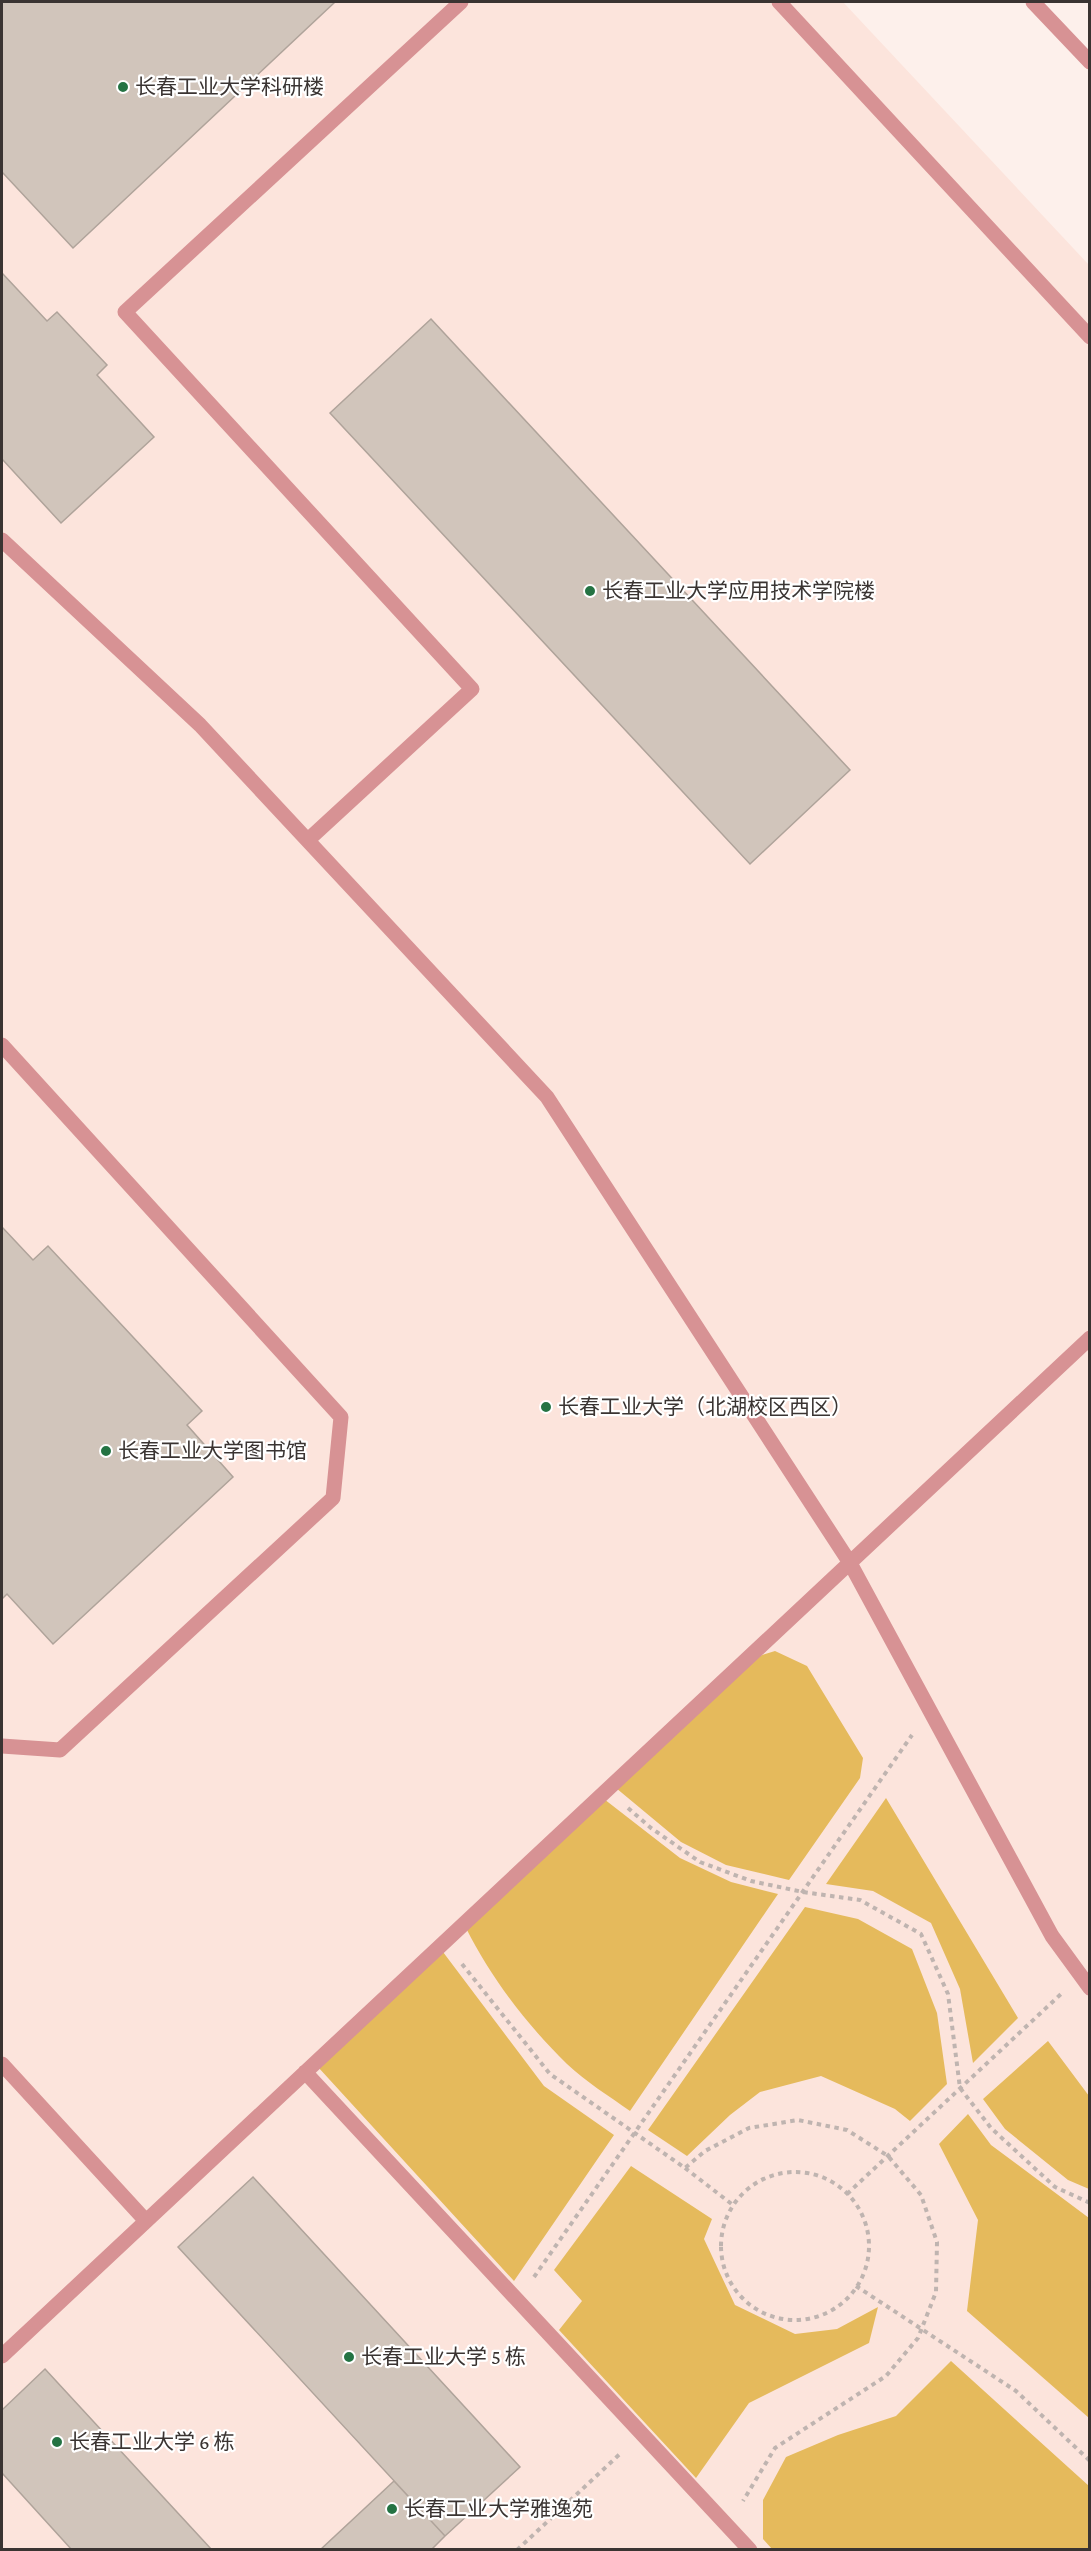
<svg xmlns="http://www.w3.org/2000/svg" width="1091" height="2551" font-family="'Crimson Pro','Noto Sans SC',serif">
<rect width="100%" height="100%" fill="#fdf0eb"/>
<path fill="#fce4dc" d="M2,2H843L1089,265V2549L2,2550Z"/>
<path fill="#e5ba5c" d="M775,1651L807,1666L863,1758L860,1778L789,1880L726,1865L681,1842L616,1788L759,1656Z
M886,1798L1018,2018L973,2063L960,1989L931,1923L873,1891L826,1884Z
M604,1799L680,1858L731,1882L778,1894L630,2111C609,2096 586,2082 567,2064C527,2025 491,1978 466,1928Z
M805,1907L858,1919L912,1949L937,2013L947,2084L910,2121L895,2109L821,2076L760,2092L730,2115L687,2156L648,2130Z
M443,1952L544,2086L614,2135L514,2281L318,2067Z
M1048,2041L1089,2096V2189L1068,2180L1005,2129L983,2099Z
M968,2114L991,2145L1089,2218V2418L967,2311L978,2220L939,2144Z
M631,2166L712,2219L704,2239L735,2305L795,2334L837,2329L878,2307L869,2343L749,2403L696,2478L559,2330L582,2301L554,2270Z
M951,2361L1089,2486V2549H772L763,2539V2500L786,2457L838,2435L896,2416Z"/>
<path fill="#d1c5bb" stroke="#afa39a" stroke-width="1.5" d="M2,2H335L73,248L2,172Z
M2,273L47,321L57,312L107,365L97,375L154,437L61,523L2,459Z
M431,319L850,770L750,864L330,413Z
M2,1227L33,1260L48,1246L202,1411L187,1425L233,1477L53,1644L7,1594L2,1599Z
M253,2177L520,2467L445,2536L178,2247Z
M45,2369L212,2550H72L2,2473V2410Z
M394,2481L445,2536L431,2550H320Z"/>
<g fill="none" stroke-linecap="round" stroke-linejoin="round">
<path stroke="#bfb4b0" stroke-width="4" stroke-dasharray="4.5 4.5" stroke-linecap="butt" d="M628,1808L651,1828L700,1862L751,1881L803,1892L860,1900L921,1934L948,1994L960,2088L991,2128L1055,2187L1090,2203
M462,1964L550,2074L685,2168L705,2151L749,2128L798,2120L847,2130L888,2156L921,2195L937,2242L936,2292L918,2338L886,2376L775,2448L743,2501
M685,2168L733,2205
M721 2246a74 74 0 1 1 148 0a74 74 0 1 1-148 0Z
M847,2194L1061,1994
M534,2277L912,1735
M856,2286L1016,2391L1090,2461
M517,2550L622,2452"/>
<path stroke="#d79294" stroke-width="15" d="M779,2L1090,337
M1033,2L1090,62
M2,540L200,725L547,1097L850,1563L1052,1936L1090,1988
M308,840L472,689L125,312L461,2
M2,1045L341,1417L333,1498L60,1750L2,1746
M2,2064L146,2221
M305,2072L750,2550
M2,2356L1090,1338"/>
</g>
<g fill="#247343" stroke="#fff" stroke-width="2">
<circle cx="123" cy="87" r="6"/>
<circle cx="590" cy="591" r="6"/>
<circle cx="546" cy="1407" r="6"/>
<circle cx="106" cy="1451" r="6"/>
<circle cx="349" cy="2357" r="6"/>
<circle cx="57" cy="2442" r="6"/>
<circle cx="392" cy="2509" r="6"/>
</g>
<g text-anchor="middle" stroke-width="4.5" stroke-linejoin="round" paint-order="stroke">
<g font-size="21" fill="#3a3432" stroke="#fff" text-anchor="start">
<text x="135" y="94">长春工业大学科研楼</text>
<text x="602" y="598">长春工业大学应用技术学院楼</text>
<text x="558" y="1414">长春工业大学（北湖校区西区）</text>
<text x="118" y="1458">长春工业大学图书馆</text>
<text x="361" y="2364">长春工业大学 5 栋</text>
<text x="69" y="2449">长春工业大学 6 栋</text>
<text x="404" y="2516">长春工业大学雅逸苑</text>
</g>
</g>
<rect width="1091" height="2551" fill="none" stroke="#3a3432" stroke-width="6"/>
</svg>
